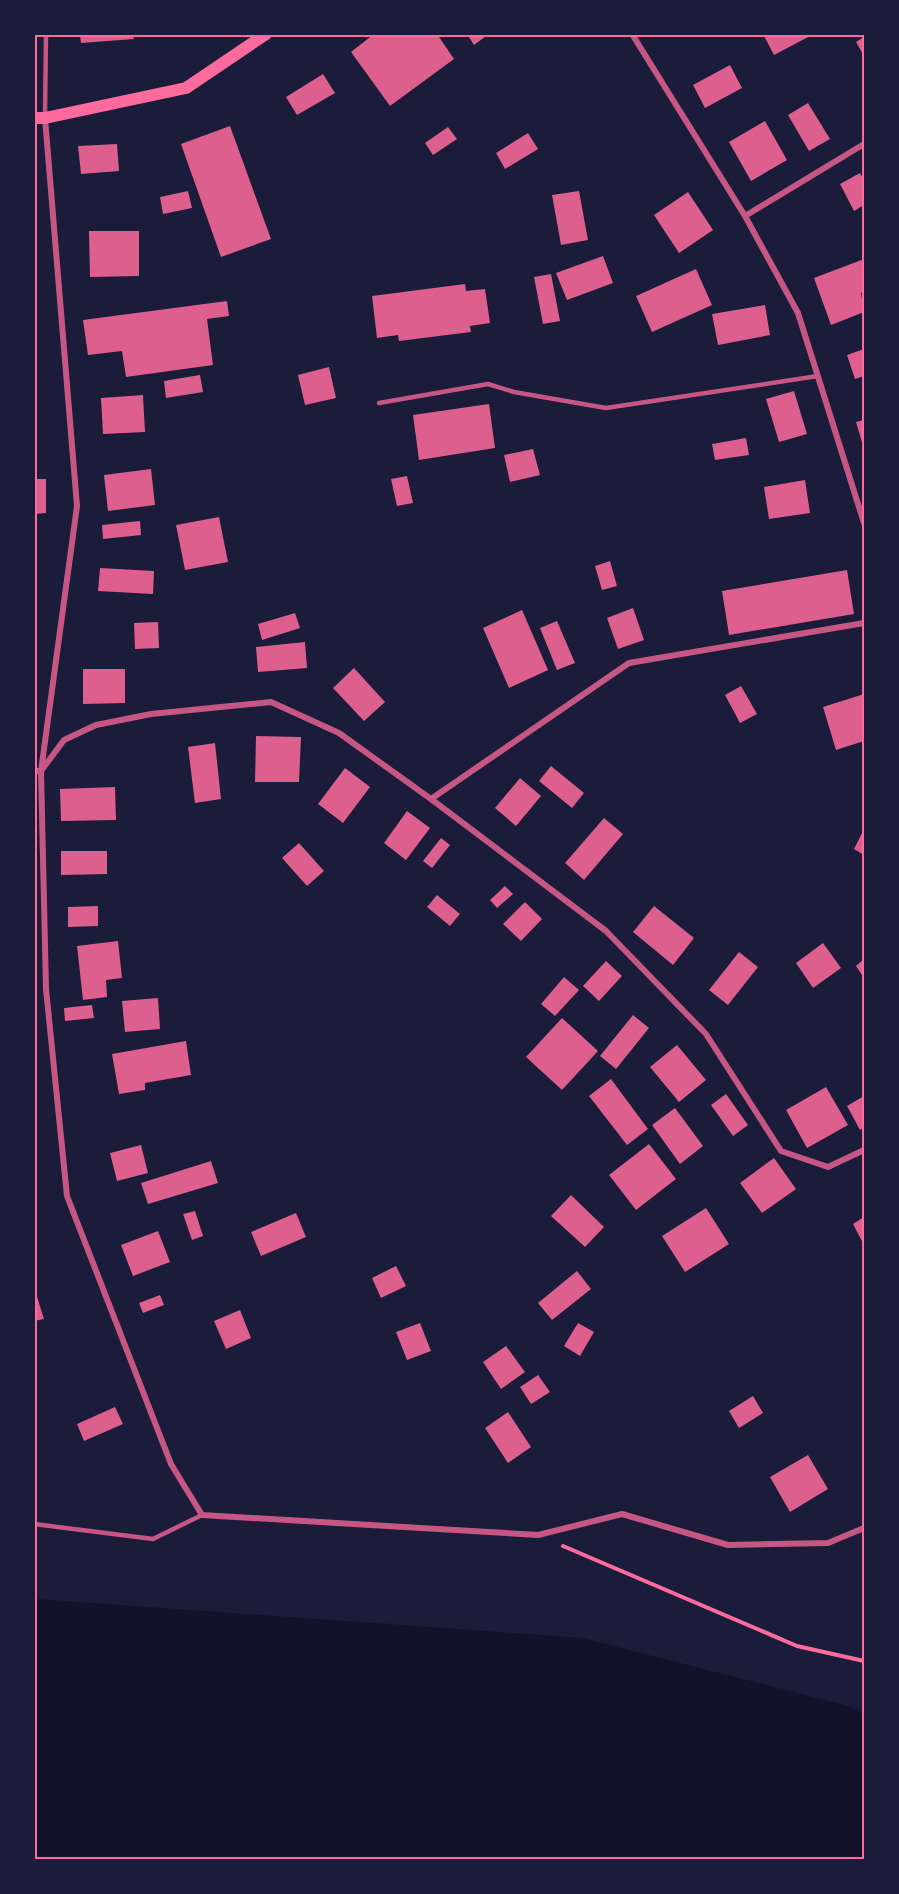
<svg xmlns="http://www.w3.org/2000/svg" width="899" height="1894" font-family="Mulish,sans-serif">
<rect width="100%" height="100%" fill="#1b1b3a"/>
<path fill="#12122b" d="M35,1599L583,1638L848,1706L864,1714V1859H35Z"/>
<path fill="#dd5f8e" d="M80,34H132L134,39L81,43Z
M374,34H437L454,59L390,106L351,52Z
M467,34H489L474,45Z
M763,34H814L774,55Z
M864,37V56L856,42Z
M730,65L742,88L705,108L693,85Z
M323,74L335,93L297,115L286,97Z
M808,103L830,139L809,151L788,115Z
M765,121L787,160L751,181L729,142Z
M230,126L271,239L221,257L181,144Z
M448,127L457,139L433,155L425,143Z
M528,133L538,149L505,169L496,153Z
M117,144L119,171L81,174L78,146Z
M860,173L864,181V205L854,211L840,184Z
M188,191L192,208L163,214L160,197Z
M579,191L588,240L561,245L552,195Z
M688,192L713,230L679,253L654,215Z
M89,231H139V276L90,277Z
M603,256L613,283L567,300L556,273Z
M864,259V292L861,293L864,312L831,325L814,278Z
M696,269L712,305L652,332L636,296Z
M551,274L560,321L543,324L534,277Z
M465,284L466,291L485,289L490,323L470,326L471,332L399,341L398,335L377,338L372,296Z
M227,301L229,316L207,319L213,365L126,377L122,351L88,355L83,320Z
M765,305L770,335L718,345L712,314Z
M864,349V376L855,379L847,355Z
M329,367L336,398L305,405L298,375Z
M200,375L203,392L166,398L164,381Z
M794,391L807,434L779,442L766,399Z
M143,395L145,432L103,434L101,398Z
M489,404L495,448L419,460L413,415Z
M864,420V449L856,422Z
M746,438L749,455L715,460L712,444Z
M533,449L540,475L510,482L504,455Z
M151,469L155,505L108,511L104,475Z
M407,476L413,503L397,506L391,479Z
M34,479H46V513L34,514Z
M805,480L810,513L769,519L764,487Z
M219,517L228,562L185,570L176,525Z
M140,521L141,535L103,539L102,525Z
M610,561L617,586L602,590L595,566Z
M100,568L154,571L153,594L98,591Z
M847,570L854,614L729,635L722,591Z
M633,608L644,640L618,649L607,618Z
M522,610L548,670L509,688L483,628Z
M295,613L300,628L262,640L258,624Z
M557,621L575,663L557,670L540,628Z
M158,622L159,648L135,649L134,623Z
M305,642L307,668L258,672L256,647Z
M354,668L385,702L364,721L333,688Z
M83,669H125V703L83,704Z
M741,686L757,714L740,723L725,695Z
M864,694V741L836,750L823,707Z
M256,736L301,737L299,782H255Z
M215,743L221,799L195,803L188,747Z
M551,766L584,793L572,808L539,781Z
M345,768L370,787L343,823L318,804Z
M520,778L541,796L516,826L495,808Z
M115,787L116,820L61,821L60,789Z
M407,811L430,828L406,860L384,843Z
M604,818L623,834L584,880L565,863Z
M864,829V855L854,849Z
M441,838L450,845L432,868L423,861Z
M299,843L324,871L307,886L282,858Z
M61,851H107V874L61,875Z
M505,886L513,894L497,908L490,900Z
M437,895L460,914L450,926L427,907Z
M525,902L542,919L521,941L503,924Z
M98,906V926L68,927V907Z
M654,906L694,938L673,965L633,932Z
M118,941L122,978L106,980L107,997L83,1000L77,946Z
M823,943L841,968L813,988L796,963Z
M739,952L758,967L728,1005L709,990Z
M864,959V978L856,966Z
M606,961L622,976L599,1001L583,986Z
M564,977L579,990L555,1016L541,1004Z
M158,998L160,1029L125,1032L122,1001Z
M92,1005L94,1018L65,1021L64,1008Z
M633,1015L649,1028L616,1069L600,1056Z
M562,1018L598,1051L562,1090L526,1057Z
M186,1041L191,1075L145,1083V1090L119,1094L112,1054Z
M677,1045L706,1080L679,1102L650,1067Z
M611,1079L648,1129L627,1145L589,1096Z
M826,1087L848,1125L807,1148L786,1110Z
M726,1094L748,1125L733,1136L711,1105Z
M864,1096V1127L860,1130L847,1106Z
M675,1108L703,1146L680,1164L652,1125Z
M649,1144L676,1179L636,1210L609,1175Z
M141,1145L148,1173L117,1181L110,1153Z
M774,1158L796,1189L762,1213L740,1183Z
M211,1161L218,1183L148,1204L141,1183Z
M571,1195L604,1227L585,1247L551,1216Z
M706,1208L729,1244L685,1272L662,1236Z
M195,1211L203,1236L192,1240L183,1214Z
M296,1213L306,1237L261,1256L251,1232Z
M864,1217V1245L853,1224Z
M158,1231L170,1262L133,1276L121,1245Z
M396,1266L406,1286L381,1298L372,1278Z
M577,1271L591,1289L552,1320L538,1303Z
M34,1287L44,1319L34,1321Z
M160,1295L164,1305L143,1313L139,1303Z
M240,1310L251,1338L226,1349L214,1321Z
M420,1323L431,1351L407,1360L396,1332Z
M578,1323L594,1332L580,1356L564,1346Z
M506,1346L525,1372L501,1389L483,1362Z
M538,1375L550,1392L531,1404L520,1387Z
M753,1396L763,1413L739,1428L729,1411Z
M115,1407L123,1424L84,1441L77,1424Z
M508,1412L531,1447L508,1463L485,1428Z
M808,1455L828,1489L790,1512L770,1477Z"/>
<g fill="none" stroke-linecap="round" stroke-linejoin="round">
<path stroke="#ff6b9d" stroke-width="4" d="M563,1546L797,1646L864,1661"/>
<path stroke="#c65784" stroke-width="4.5" d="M45,116L46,34
M379,403L488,384L514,392L606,408L818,376
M34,1524L153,1539L202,1515"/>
<path stroke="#c65784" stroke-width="6" d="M632,34L745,216L798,313L864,523
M45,118L77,506L41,771L46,989L67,1196L171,1464L202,1515L538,1535L622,1514L728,1545L828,1543L864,1528
M745,216L864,144
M34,771H41L64,740L96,725L151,714L271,702L339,733L431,799L629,663L864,623
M431,799L606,931L706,1034L781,1151L828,1167L864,1150"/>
<path stroke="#ff6b9d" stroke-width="12" d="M34,118H45L186,88L266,34"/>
</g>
<rect width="899" height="1894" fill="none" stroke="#1b1b3a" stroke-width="72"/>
<rect x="36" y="36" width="827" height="1822" fill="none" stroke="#ff6b9d" stroke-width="2"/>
</svg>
